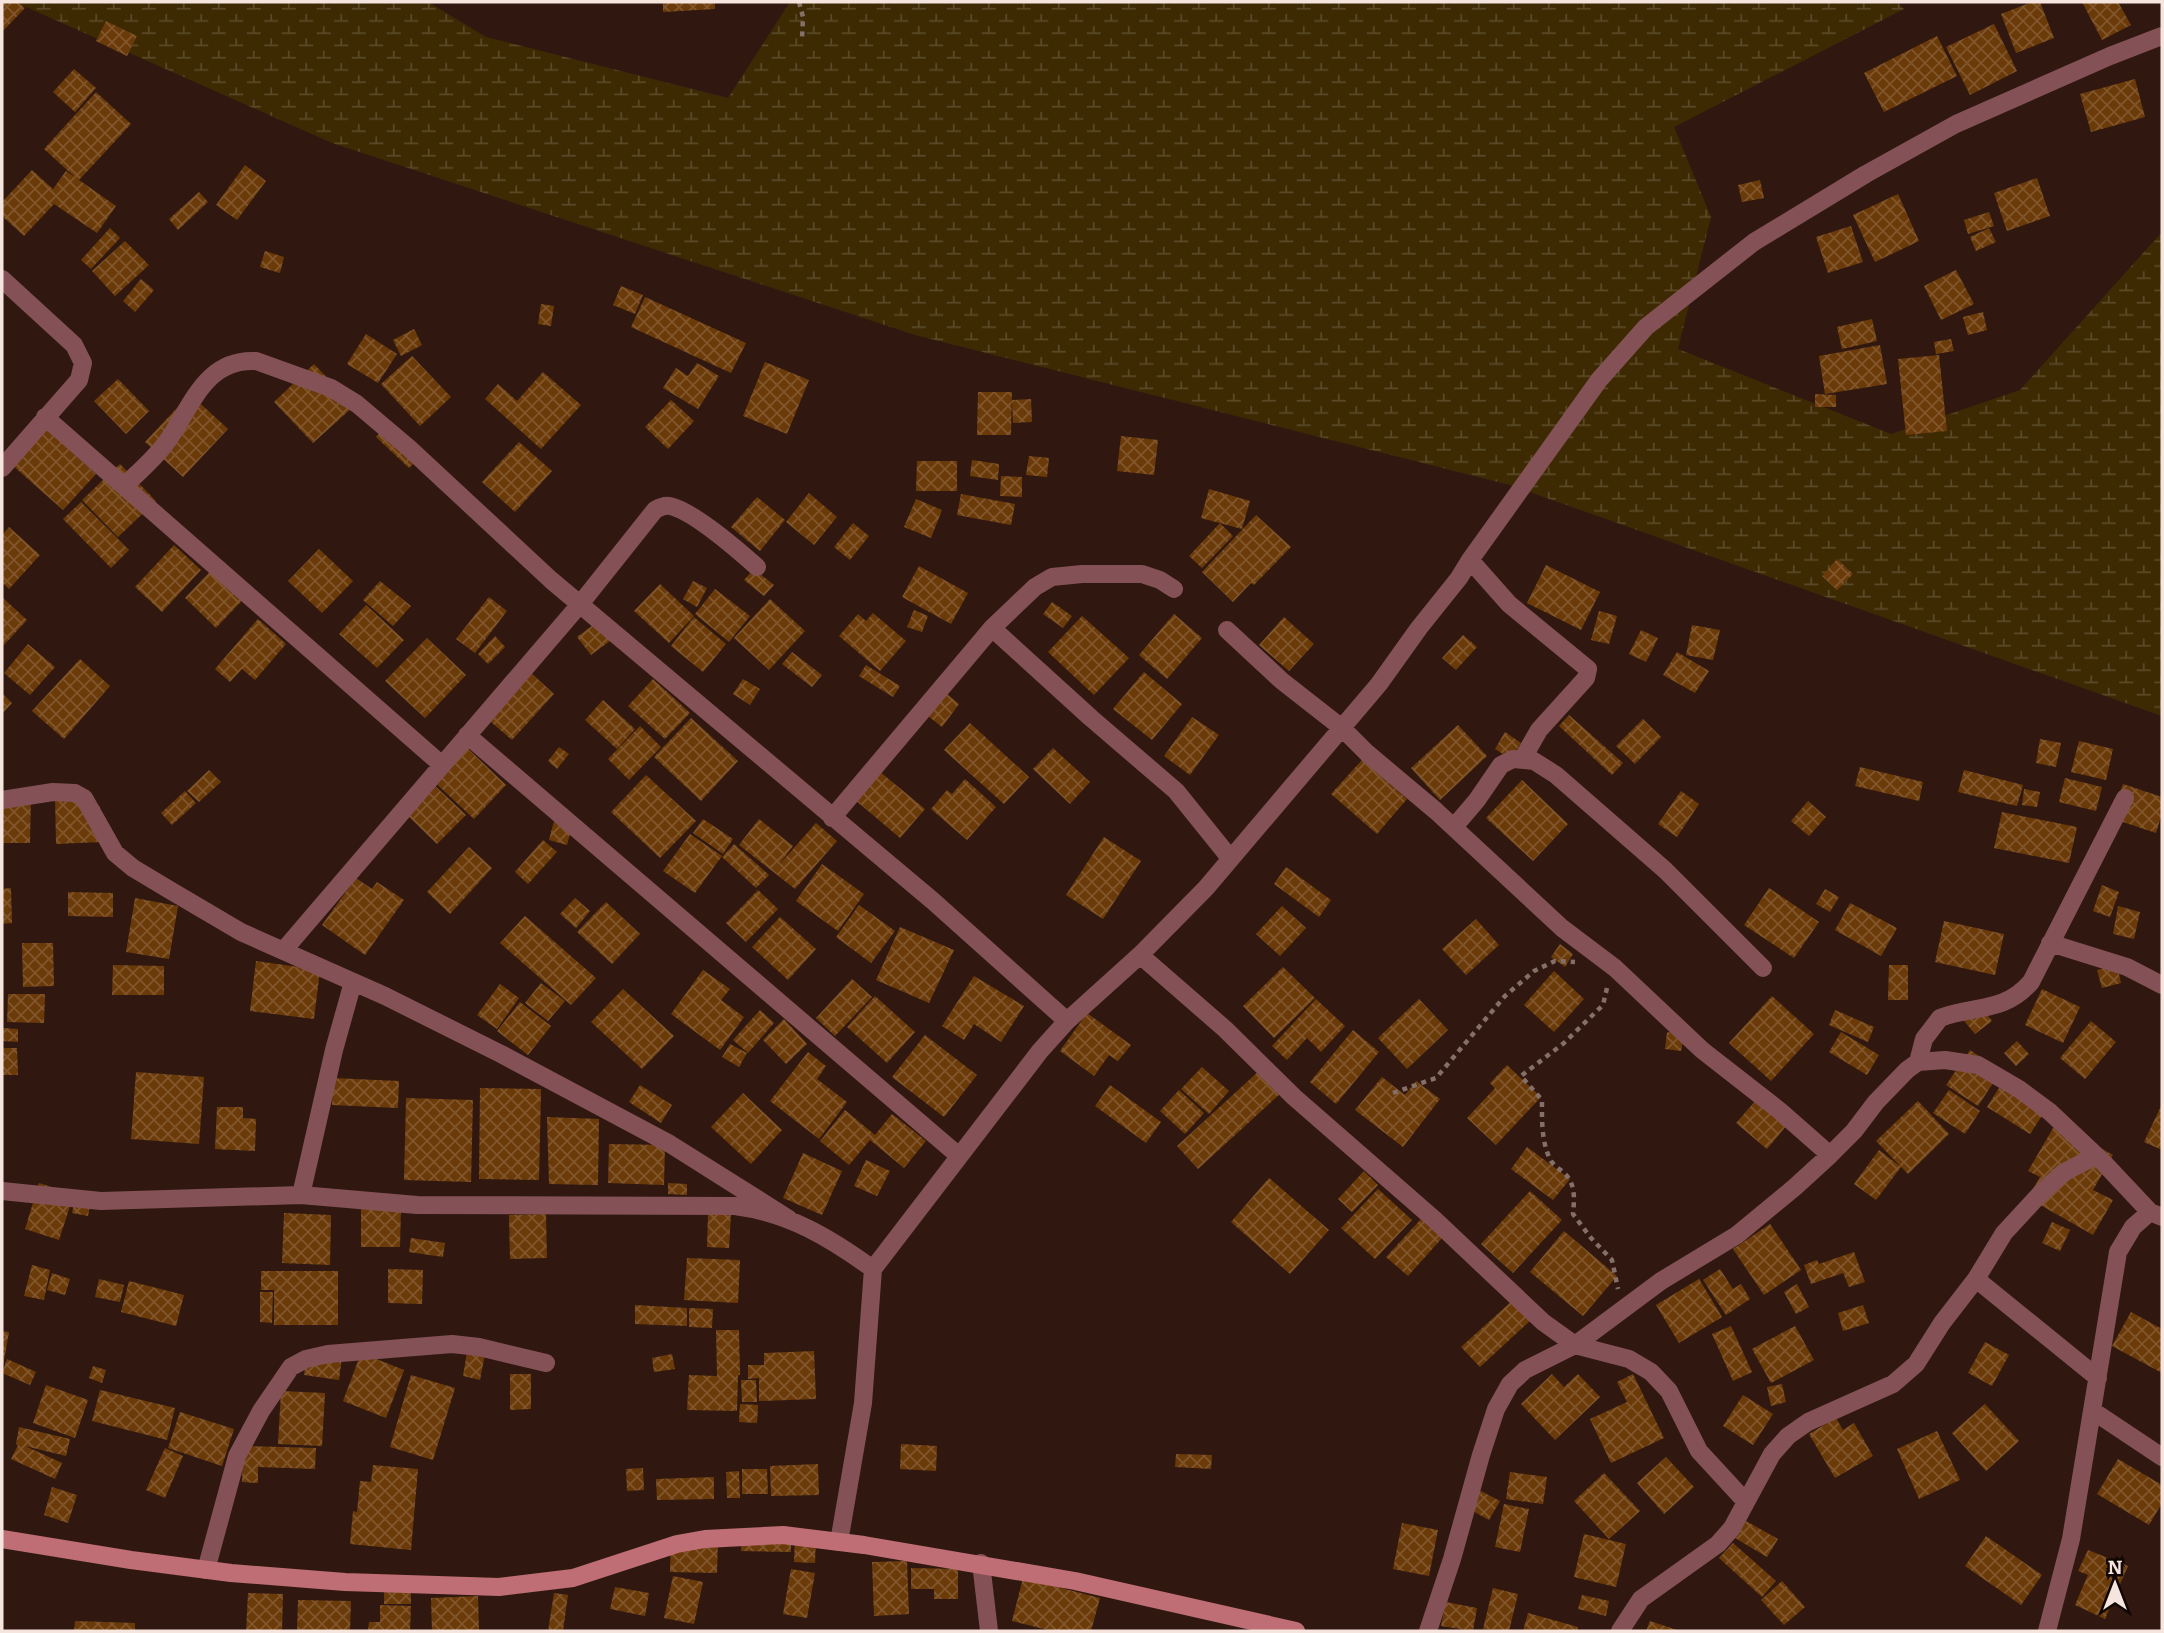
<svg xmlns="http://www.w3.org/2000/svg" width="2164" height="1633" font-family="Bitter,serif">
<defs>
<pattern id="wetland-marsh" width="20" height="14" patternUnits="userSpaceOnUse" patternTransform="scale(1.75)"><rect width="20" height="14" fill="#3d2a03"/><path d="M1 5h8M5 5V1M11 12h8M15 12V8" fill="none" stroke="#5a4927"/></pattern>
<pattern id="building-cross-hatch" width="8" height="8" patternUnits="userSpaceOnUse" patternTransform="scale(1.75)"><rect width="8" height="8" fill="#6b3a09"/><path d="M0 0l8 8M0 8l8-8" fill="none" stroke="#81562c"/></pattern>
</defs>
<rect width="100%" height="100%" fill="#301810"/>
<path fill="url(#wetland-marsh)" d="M15,2H428L486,37L728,98L790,2H1897L1904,9L1674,127L1711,217L1678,349L1891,434L2020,390L2162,232V716L1510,485L915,335L332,143Z"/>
<path fill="url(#building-cross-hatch)" d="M5,2H18L25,8L2,32V5Z
M663,2H715V9L663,12Z
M2032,2H2040L2054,38L2016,53L2001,14Z
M2082,2H2118L2131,25L2102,40Z
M106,21L137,36L127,56L96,41Z
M1994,24L2017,71L1970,95L1946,47Z
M1937,36L1957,76L1884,112L1864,73Z
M74,69L96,88L75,112L53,92Z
M2135,79L2145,117L2091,132L2080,94Z
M96,92L131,124L79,180L116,206L97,233L54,204L24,236L2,216V202L32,170L53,189L66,171L76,178L44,149Z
M245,165L266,181L237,220L216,205Z
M2037,178L2050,216L2007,231L1994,193Z
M1760,180L1764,198L1742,202L1738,185Z
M199,192L208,202L178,230L169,219Z
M1898,194L1919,241L1875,262L1853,215Z
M1989,212L1994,226L1968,234L1964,220Z
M1851,226L1863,262L1828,273L1816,237Z
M110,228L120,238L91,269L81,260Z
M1989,228L1996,242L1976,251L1970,237Z
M125,241L149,265L115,296L92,271Z
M265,251L284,257L280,273L260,267Z
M1956,270L1974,304L1941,320L1924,286Z
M141,279L154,290L135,312L123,301Z
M621,286L643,295L635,314L613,305Z
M645,297L746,343L731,373L631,327Z
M541,304L554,306L551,326L538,324Z
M1983,312L1987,330L1968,335L1963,317Z
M1872,319L1877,341L1842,349L1837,327Z
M414,329L422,345L401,356L393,340Z
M366,334L397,354L378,383L347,364Z
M1951,339L1954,351L1936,354L1934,342Z
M1880,345L1887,384L1825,394L1819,356Z
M1939,355L1947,431L1906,435L1898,359Z
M412,356L451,397L420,426L381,384Z
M765,362L809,380L787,434L743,416Z
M697,363L719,376L698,409L663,388L676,368L688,376Z
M314,364L354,406L313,443L274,402Z
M543,372L581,405L541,449L485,399L498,384L517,401Z
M118,379L149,411L126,434L94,401Z
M978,392H1012L1011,435H977Z
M190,394L228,429L183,477L145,442Z
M1815,394L1836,395V407H1815Z
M1031,399L1032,422L1013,423L1012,400Z
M671,400L694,421L668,449L645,427Z
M44,427L96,474L63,510L11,464Z
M385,427L418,459L409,468L376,437Z
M1121,436L1158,440L1154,475L1117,471Z
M519,442L552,471L515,512L482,482Z
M1029,456L1049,458L1047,477L1026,475Z
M972,460L999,464L998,480L970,476Z
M917,461H957V491H916Z
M120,464L156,501L118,537L82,500Z
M1001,476L1022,477V497L1000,496Z
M1209,489L1250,501L1242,529L1201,518Z
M809,493L837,517L814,545L786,522Z
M961,494L1015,504L1011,525L957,515Z
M757,497L785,520L760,551L731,527Z
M916,499L942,510L931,538L904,527Z
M81,502L129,550L111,568L63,519Z
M1256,515L1291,547L1254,585L1251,583L1233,602L1202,572Z
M853,523L869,536L850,560L834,547Z
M1220,523L1233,536L1202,568L1189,556Z
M9,527L40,555L9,589L2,582V535Z
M174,545L201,570L162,612L135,587Z
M319,549L353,581L322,613L288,581Z
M1837,559L1853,574L1837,590L1822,576Z
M220,561L252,590L216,628L185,598Z
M1546,565L1600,592L1581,630L1527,603Z
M919,566L968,593L951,624L902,597Z
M754,569L774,585L764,596L744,580Z
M380,581L411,606L393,626L363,600Z
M693,581L707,588L697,607L683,599Z
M660,584L694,616L669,643L634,611Z
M715,589L750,616L729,642L695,614Z
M2,597L27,620L2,647Z
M489,597L507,611L475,653L456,639Z
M770,599L805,631L769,670L734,638Z
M1052,602L1072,616L1063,628L1043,614Z
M366,605L404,640L377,668L339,634Z
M914,610L928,616L922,632L907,627Z
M1599,611L1617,616L1609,644L1591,640Z
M873,613L906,641L880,671L839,636L858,614L866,621Z
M1174,614L1202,638L1167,679L1139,655Z
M1082,616L1129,658L1094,695L1048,652Z
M694,617L726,644L703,672L671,646Z
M1284,617L1314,644L1289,671L1259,645Z
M258,619L286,644L255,680L242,669L230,682L215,669Z
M600,620L614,638L591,655L577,637Z
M1692,625L1720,630L1713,660L1686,655Z
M1641,630L1658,638L1646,662L1629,654Z
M1463,635L1477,647L1456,670L1442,658Z
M495,636L505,647L488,664L478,654Z
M427,638L466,675L425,718L385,681Z
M28,644L55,667L30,695L4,673Z
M792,652L822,675L812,687L782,664Z
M1677,652L1709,671L1695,693L1663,675Z
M80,659L110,686L64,739L32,711Z
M866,665L900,686L893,697L859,676Z
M527,669L554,694L512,740L484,716Z
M1144,672L1182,704L1152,740L1113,709Z
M653,679L690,713L665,739L628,706Z
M743,679L760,689L750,705L733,694Z
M942,690L959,704L942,727L924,713Z
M2,693L12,703L2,714Z
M603,700L635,729L617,749L585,720Z
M1569,715L1623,763L1612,775L1559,726Z
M1192,717L1219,735L1190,775L1164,756Z
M691,718L738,761L701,801L654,757Z
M1643,719L1661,737L1635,764L1616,746Z
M970,723L1029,777L1004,804L944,750Z
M1458,725L1487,756L1440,800L1411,768Z
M640,726L661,747L629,780L608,759Z
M1505,732L1521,743L1511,759L1495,749Z
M2040,739L2061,743L2056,767L2036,763Z
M2079,741L2113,749L2106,780L2071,772Z
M461,742L506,785L474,819L429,777Z
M559,747L569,754L557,769L548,761Z
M1053,748L1090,782L1070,804L1033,769Z
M1362,760L1407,799L1377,834L1331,794Z
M1860,767L1923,782L1919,801L1855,786Z
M209,770L221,782L199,802L187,791Z
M1964,770L2023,785L2017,806L1958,792Z
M879,771L925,809L900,838L854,799Z
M646,775L696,821L660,858L611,812Z
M2065,778L2102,787L2096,811L2059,802Z
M965,779L996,807L967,840L931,809L947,790L952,794Z
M429,780L466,815L437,844L401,809Z
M1522,780L1568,824L1533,861L1486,818Z
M2123,784L2162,797V813L2156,833L2111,818Z
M2024,789L2040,792L2037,807L2022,805Z
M185,791L196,803L172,825L161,813Z
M1681,791L1699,804L1677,837L1658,824Z
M31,793L30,843H2V804Z
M55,797H79V806H100L101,842L56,844Z
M1808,801L1826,817L1809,836L1791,821Z
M2002,812L2077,827L2069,863L1994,848Z
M703,819L733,839L723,854L693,833Z
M759,819L793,846L778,866L816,823L837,841L795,889L739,845Z
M554,821L572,826L567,845L549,840Z
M690,834L722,856L695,893L663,871Z
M1104,837L1141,861L1103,919L1066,895Z
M543,840L557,852L528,884L515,872Z
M734,844L769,875L756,888L722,857Z
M469,847L492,868L450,914L427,892Z
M822,864L864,894L838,931L796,901Z
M1286,867L1331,900L1319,917L1274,884Z
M356,878L372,889L377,882L404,900L365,955L322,925Z
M2102,885L2119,892L2110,917L2093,911Z
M11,888L12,923L2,924V889Z
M1769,888L1819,922L1794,958L1744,925Z
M1825,889L1839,897L1830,912L1816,904Z
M758,890L778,909L746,942L726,923Z
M68,892L113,893V917L68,916Z
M135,898L178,906L169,959L126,952Z
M575,898L590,911L576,928L560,914Z
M606,902L640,934L612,964L577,932Z
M1850,903L1897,928L1881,956L1835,930Z
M859,905L895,931L871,963L836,937Z
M1282,906L1306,928L1280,956L1256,934Z
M2118,906L2140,912L2134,939L2113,934Z
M525,916L596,978L571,1005L500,943Z
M780,917L816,949L788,980L752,947Z
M1476,919L1499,945L1466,975L1442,949Z
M1944,921L2004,934L1995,975L1935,962Z
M900,927L954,950L929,1003L876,980Z
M22,943H53L54,986L23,987Z
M1560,944L1573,954L1565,967L1551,957Z
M256,961L320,970L314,1019L250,1011Z
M113,965L164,966V995H112Z
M1889,965H1908V1000H1888Z
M2117,965L2121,983L2102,988L2097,970Z
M1283,967L1315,998L1274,1038L1243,1006Z
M703,970L730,989L721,1000L744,1017L720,1050L671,1014Z
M1554,971L1584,999L1554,1032L1524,1005Z
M974,976L1024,1006L1001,1042L974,1024L964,1040L942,1026Z
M852,979L872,997L835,1036L816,1018Z
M541,983L565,1001L548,1021L525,1003Z
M500,984L519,998L497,1029L477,1015Z
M623,989L674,1036L642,1069L591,1022Z
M2042,989L2080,1007L2063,1043L2025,1025Z
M8,994H45L44,1023L7,1022Z
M875,996L915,1032L887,1063L847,1027Z
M1772,996L1814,1034L1771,1081L1729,1043Z
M1316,999L1345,1026L1321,1052L1307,1038L1287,1060L1272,1046Z
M1419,999L1448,1030L1407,1069L1378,1038Z
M520,1002L551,1026L528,1055L497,1031Z
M1977,1002L1992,1021L1975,1034L1960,1016Z
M760,1010L774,1023L748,1053L733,1040Z
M1835,1010L1874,1027L1868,1042L1829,1025Z
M1087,1013L1131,1045L1118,1061L1109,1055L1094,1076L1060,1051Z
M784,1019L807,1044L786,1064L763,1040Z
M2091,1021L2116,1042L2085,1079L2060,1058Z
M3,1028L18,1029V1042L3,1041Z
M1353,1030L1379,1052L1336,1104L1310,1082Z
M1667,1032L1684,1035L1681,1051L1665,1049Z
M1841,1032L1879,1055L1867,1075L1829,1052Z
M925,1035L977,1075L944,1117L892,1077Z
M2017,1041L2029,1054L2016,1066L2004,1053Z
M730,1044L747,1053L739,1067L722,1057Z
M3,1048H17L18,1075H3Z
M1970,1050L2001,1071L1978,1106L1946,1085Z
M808,1052L826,1066L817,1079L847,1102L819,1139L770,1101Z
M1507,1065L1541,1097L1496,1145L1467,1118L1495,1088L1490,1083Z
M1202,1067L1229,1091L1209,1114L1181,1089Z
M1260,1070L1281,1093L1198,1169L1177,1146Z
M136,1072L204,1077L199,1144L131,1139Z
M1382,1077L1405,1095L1416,1081L1440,1099L1403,1147L1355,1110Z
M333,1078L399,1081L398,1108L332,1105Z
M2004,1080L2047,1108L2030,1134L1987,1107Z
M640,1085L672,1105L661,1123L629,1102Z
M1110,1085L1161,1122L1146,1143L1095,1106Z
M480,1088L541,1089L539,1180L479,1179Z
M1179,1090L1204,1113L1185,1134L1160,1111Z
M1949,1090L1980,1111L1965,1134L1933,1113Z
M743,1093L782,1130L751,1164L711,1127Z
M406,1098L473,1100L471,1182L404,1180Z
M1757,1099L1787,1125L1767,1149L1736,1123Z
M1918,1101L1949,1134L1908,1174L1876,1141Z
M2162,1104V1150L2144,1142Z
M217,1107H243V1118L256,1119L255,1151L215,1149Z
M845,1110L875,1135L892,1114L926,1141L904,1168L870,1140L849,1165L820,1141Z
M547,1117L599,1119L598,1185L549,1184Z
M2056,1123L2113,1155L2093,1190L2113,1200L2093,1235L2028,1198L2040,1177L2028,1171Z
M609,1144L665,1145L664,1185L608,1183Z
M1527,1147L1570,1179L1553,1200L1511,1169Z
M1879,1150L1901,1167L1876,1200L1854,1184Z
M803,1153L842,1171L822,1215L783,1198Z
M866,1160L890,1171L877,1196L854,1186Z
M1364,1171L1378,1185L1352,1212L1338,1199Z
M1269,1178L1329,1230L1290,1274L1231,1222Z
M39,1183L74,1194L59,1240L25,1229Z
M668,1183L687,1184V1195L668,1194Z
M1378,1189L1412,1220L1375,1259L1341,1228Z
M1530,1191L1562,1220L1513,1273L1481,1244Z
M75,1198L91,1200L88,1216L72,1213Z
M361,1207H401L400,1247H361Z
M708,1212L731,1213L729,1248L707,1247Z
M284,1213L331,1215L330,1265L282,1263Z
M546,1214L547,1258L510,1259L509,1215Z
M1422,1218L1443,1237L1408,1276L1386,1257Z
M2052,1222L2070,1230L2060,1251L2042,1243Z
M1770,1224L1801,1270L1764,1295L1733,1249Z
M1564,1231L1617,1276L1583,1316L1530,1272Z
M411,1238L445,1243L443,1257L409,1252Z
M1854,1252L1865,1282L1849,1287L1843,1273L1811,1284L1804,1265L1817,1260L1819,1264Z
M687,1258L740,1260L738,1303L684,1300Z
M32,1265L50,1270L44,1300L24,1296Z
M388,1269L423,1270L422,1304L388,1303Z
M1720,1269L1733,1289L1741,1284L1750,1299L1726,1315L1703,1280Z
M261,1271H338V1325H274V1290H261Z
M52,1273L70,1279L65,1295L47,1290Z
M99,1279L124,1285L120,1302L95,1297Z
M1699,1279L1722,1317L1679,1343L1656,1305Z
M129,1281L184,1295L176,1326L121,1312Z
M1797,1284L1809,1307L1796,1314L1784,1292Z
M260,1292H273L272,1323L260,1322Z
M1513,1300L1531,1320L1480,1367L1461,1347Z
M635,1305L687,1308V1326L635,1324Z
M1863,1305L1869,1323L1843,1331L1838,1313Z
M689,1308L713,1309L712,1328L689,1327Z
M2131,1312L2162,1329V1373L2112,1346Z
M1731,1326L1752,1372L1733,1381L1712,1334Z
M1795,1326L1814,1360L1771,1383L1752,1349Z
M716,1330H739L740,1375H738L737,1411L687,1410L689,1375L717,1376Z
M2,1331L9,1332L3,1366L2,1365Z
M1985,1342L2009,1355L1992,1386L1968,1373Z
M468,1346L486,1349L480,1380L463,1376Z
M307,1351L342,1357L339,1380L304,1375Z
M814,1351L816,1399L759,1401V1378L748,1379V1365H764V1353Z
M361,1353L404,1370L386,1418L343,1401Z
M672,1354L675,1369L654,1372L652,1358Z
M7,1359L36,1372L30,1385L2,1373Z
M93,1366L106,1370L102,1383L89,1378Z
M510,1374H531V1409L510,1410Z
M1552,1374L1564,1387L1578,1374L1600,1397L1555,1440L1521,1404Z
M1633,1374L1664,1438L1611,1463L1590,1419L1627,1402L1617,1382Z
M411,1375L455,1388L433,1460L390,1447Z
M741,1380H756L757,1402H742Z
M1782,1384L1786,1402L1771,1406L1767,1387Z
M46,1385L88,1400L75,1438L33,1423Z
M100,1390L175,1408L167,1440L92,1421Z
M281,1391L325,1393L322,1446L278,1444Z
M1743,1395L1773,1414L1753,1445L1723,1426Z
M740,1404L758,1405L757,1423L739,1422Z
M1985,1404L2019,1441L1986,1471L1952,1433Z
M180,1412L234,1429L222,1466L168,1448Z
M1836,1418L1843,1430L1854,1423L1873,1456L1835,1478L1809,1434Z
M19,1427L70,1439L66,1456L25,1446L62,1463L55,1479L11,1459L18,1445L16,1444Z
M1937,1431L1960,1480L1919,1499L1897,1449Z
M901,1444L937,1446L936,1471L900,1469Z
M243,1446L316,1448L315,1469L258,1467V1483L242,1482Z
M165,1448L183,1456L165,1498L146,1490Z
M1176,1454L1212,1455L1211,1469L1175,1467Z
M1666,1457L1694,1487L1664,1514L1637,1483Z
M2118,1459L2162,1485V1503L2149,1525L2097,1494Z
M818,1464L819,1495L771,1496L770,1466Z
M373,1465L418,1469L411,1550L350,1544L353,1511L357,1512L360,1481L371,1482Z
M643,1468L644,1490L627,1491L626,1469Z
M742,1469H767L768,1494H742Z
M739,1471L740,1498H727L726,1472Z
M1510,1472L1547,1477L1543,1504L1506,1499Z
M1604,1473L1640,1511L1609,1539L1574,1501Z
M714,1477V1499L657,1500L656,1479Z
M52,1487L77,1495L68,1523L44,1515Z
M1479,1490L1500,1501L1489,1520L1469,1509Z
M1504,1504L1529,1509L1520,1552L1495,1547Z
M1746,1521L1778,1539L1767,1557L1735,1538Z
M1402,1523L1438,1530L1429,1576L1393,1569Z
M742,1533L791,1534V1552L741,1551Z
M1584,1534L1626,1544L1616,1587L1574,1577Z
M795,1536L816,1537L815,1563L794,1562Z
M1986,1536L2042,1575L2021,1605L1965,1566Z
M671,1538L718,1539L717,1573L670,1572Z
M1733,1543L1776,1581L1762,1597L1719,1558Z
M2088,1550L2128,1566L2105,1619L2075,1605L2088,1575L2078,1571Z
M907,1561L909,1614L874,1616L872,1562Z
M911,1568L958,1569V1599H934V1589H911Z
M791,1569L815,1573L807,1618L783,1614Z
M673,1576L703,1582L694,1624L664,1618Z
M1023,1578L1100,1598L1091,1631H1052L1012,1621Z
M1782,1581L1805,1607L1784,1625L1761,1600Z
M615,1587L649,1593L645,1616L610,1609Z
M1493,1588L1518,1594L1509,1631L1483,1629Z
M384,1589L411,1590V1604H384Z
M248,1593L283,1594L282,1631H246Z
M554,1593L568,1595L563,1631H548Z
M1582,1595L1609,1601L1606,1616L1578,1609Z
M478,1596L479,1631H432L431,1598Z
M298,1600L351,1601L350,1631H297Z
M1446,1602L1477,1608L1473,1631L1441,1626Z
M380,1605L411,1606L410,1631H368L369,1622H380Z
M1528,1613L1578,1627L1577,1631H1523Z
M75,1621L135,1623V1631H74Z
M1650,1621L1680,1631H1646Z"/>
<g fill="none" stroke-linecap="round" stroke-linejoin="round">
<path stroke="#857069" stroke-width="4.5" stroke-dasharray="5 5" stroke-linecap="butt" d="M799,2L803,17L802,39
M1607,988L1603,1005L1564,1043L1521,1076L1542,1100C1542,1120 1541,1142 1551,1161C1555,1167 1563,1171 1567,1176C1576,1187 1574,1202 1573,1214L1591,1238L1612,1260L1618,1289
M1393,1093L1436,1078L1505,996L1534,971L1555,961L1575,962"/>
<path stroke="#845256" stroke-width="18" d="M2,279L74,345L83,363L79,380L2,468
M45,417L442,765
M125,485C139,472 154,459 166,443C191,409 204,358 256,361L331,388L357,404L409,448L551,580L933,901L1067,1021
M1470,560L1599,380L1646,327L1754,242L1866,174L1956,124L2110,56L2162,36
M992,628L1091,718L1176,791L1230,858
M1227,630L1282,681L1342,728L1367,753L1436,811L1562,928L1615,968L1702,1050L1780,1111L1830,1155
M467,735L959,1156
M2,800L53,792L75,793L84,798L115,853L133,868L168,889L241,932L385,996L501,1054L670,1144L789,1219
M832,818L992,628L1035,587L1052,577L1082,574H1142L1160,580L1174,589
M1454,827L1477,800L1501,765L1513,759L1534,761L1556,775L1665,870L1763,968
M2050,943L2127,967L2162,985
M283,951L581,603L655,510C660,507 665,505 670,506C693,511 739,551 757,567
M1140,955L1225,1029L1294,1097L1435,1220L1543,1322L1575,1345L1629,1359L1651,1372L1669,1391L1699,1451L1746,1502
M1918,1062L1924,1039L1940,1018C1975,1005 2004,1013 2031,982L2125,798
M2,1191L101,1201L301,1195L417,1205L735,1206C789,1213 830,1238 873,1269
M301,1195L334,1050L353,982
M1976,1279L2098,1378
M2093,1411L2162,1457
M839,1542L863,1403L873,1269L1040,1051L1067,1021L1140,955L1206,888L1379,684L1419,628L1459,578L1470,560L1509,604L1588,669L1586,678L1539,730L1523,758
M981,1563L989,1631
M206,1570L237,1456L261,1411L291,1367L306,1359L328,1354L452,1344L479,1347L546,1363
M1428,1631L1452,1559L1481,1455L1496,1409L1510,1384L1525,1370L1575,1345L1661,1281L1737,1235L1795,1187L1830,1155L1854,1131L1876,1102L1907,1070L1918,1062L1945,1060L1978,1065L2019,1089L2050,1112L2102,1161L2150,1212L2162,1217
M1620,1631L1641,1599L1718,1544L1732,1528L1772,1454L1788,1436L1808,1422L1893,1384L1916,1364L1942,1323L1976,1279L2004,1233L2040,1194L2063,1173L2095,1156
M2047,1631L2071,1539L2118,1252L2133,1227L2150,1212"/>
<path stroke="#be6e74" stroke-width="18" d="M2,1539L131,1560L231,1573L345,1582L499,1587L573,1578L677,1544L705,1539L783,1535L864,1545L1075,1581L1296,1631"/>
</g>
<rect width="2164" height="1633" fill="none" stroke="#f6e5df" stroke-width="7"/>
<g transform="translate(2115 1584)" stroke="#100604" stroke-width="5" paint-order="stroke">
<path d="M0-5L12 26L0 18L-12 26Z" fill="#f6e5df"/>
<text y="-10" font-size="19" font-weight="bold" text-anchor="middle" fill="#f6e5df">N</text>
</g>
</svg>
